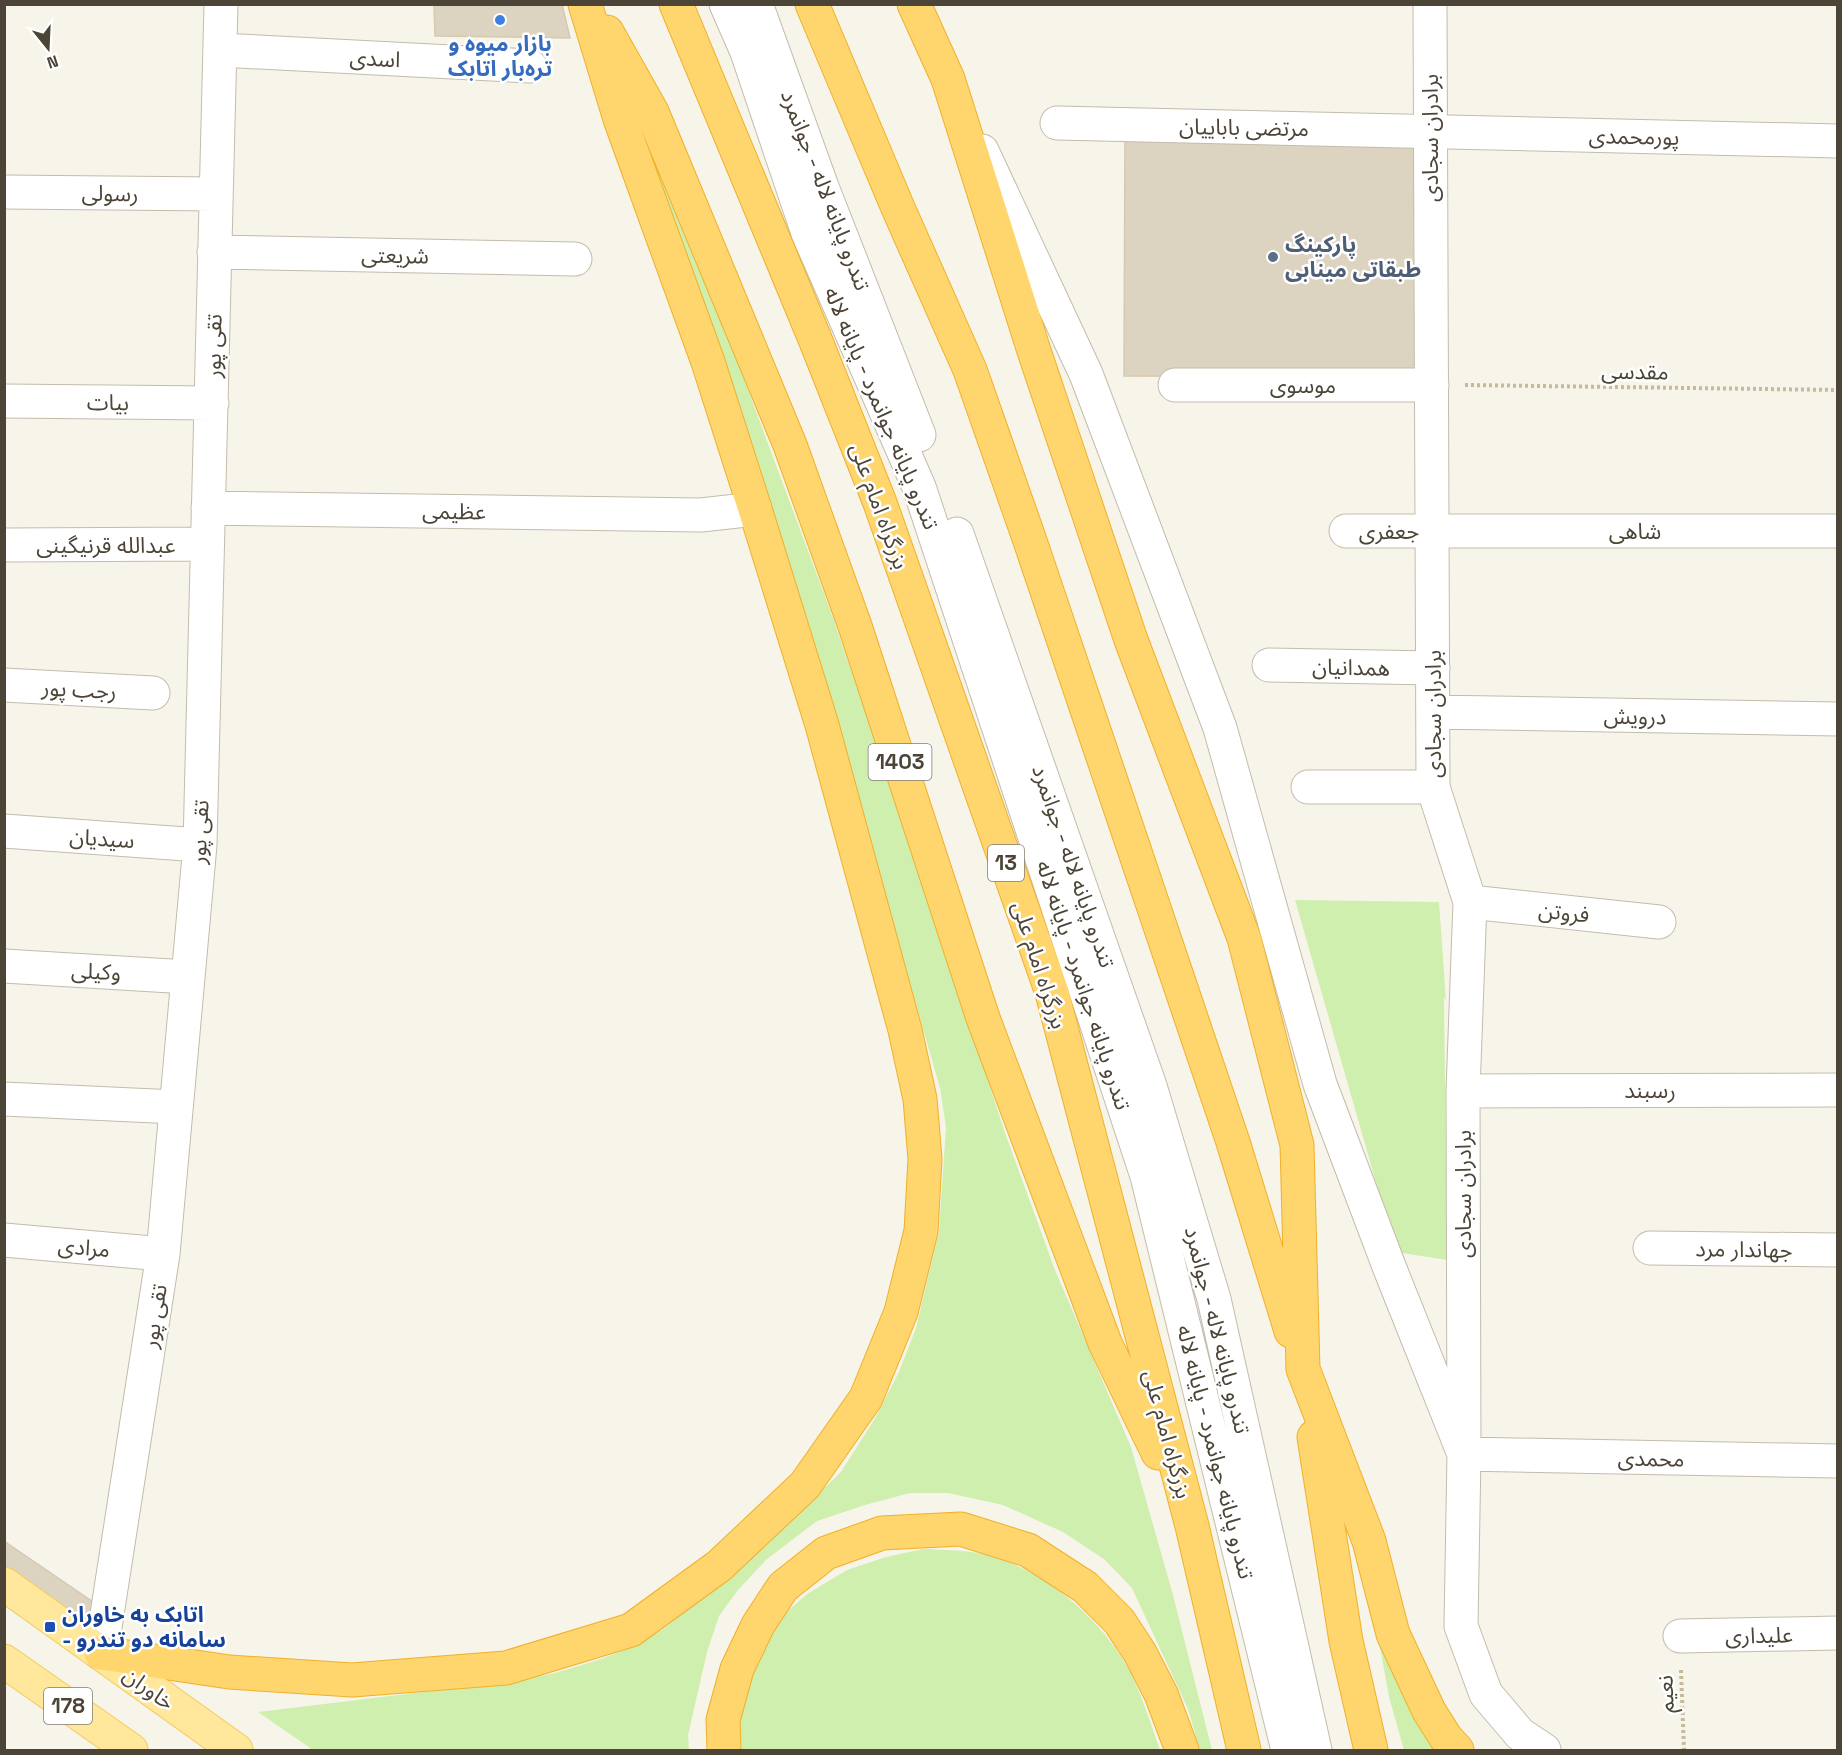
<svg xmlns="http://www.w3.org/2000/svg" width="1842" height="1755" font-family="'Space Grotesk','Noto Sans Arabic',sans-serif">
<rect width="100%" height="100%" fill="#f7f4ea"/>
<path fill="#cfefaf" d="M634,110L722,320L833,618L916,861L1005,1133L1055,1270L1131,1447L1173,1595L1212,1750H1200L1188,1709L1132,1588L1104,1559L1063,1532L1003,1505L948,1493H910L865,1505L817,1521L767,1559L738,1590L719,1616L707,1652L688,1735L689,1750H313L258,1712L514,1681L555,1673L595,1661L639,1645L666,1627L769,1542L841,1472L874,1420L899,1372L916,1328L939,1231L946,1127L940,1088L841,742Z
M1295,900L1439,902L1446,1001L1444,997L1447,1260L1396,1252Z
M923,1549C947,1550 973,1550 996,1557C1051,1576 1104,1622 1131,1674C1143,1698 1151,1725 1160,1750H737L744,1683L781,1617L807,1594L847,1570L886,1557Z
M1371,1597L1437,1750H1404L1389,1697Z"/>
<path fill="#ddd3c1" stroke="#d6c9b0" stroke-width="1.5" d="M434,4H562L570,38L435,36Z
M1125,136L1422,137L1421,377L1124,376Z
M4,1541L96,1604L84,1621L4,1567Z"/>
<g fill="none" stroke-linecap="round" stroke-linejoin="round">
<defs>
<path id="minor" d="M726,4L747,52L808,233L919,487L1147,1176L1288,1750
M756,4L822,187L919,435
M1430,4L1433,787L1470,902L1463,1091L1464,1454L1838,1461
M220,50L530,66
M1057,123L1838,141
M982,151L1086,374L1220,728L1320,1084L1390,1269L1464,1454L1461,1626L1486,1694L1520,1734L1544,1750
M4,192L216,194
M214,252L575,259
M1175,385H1432
M4,401L212,403
M208,508L701,515L755,509
M1346,531H1838
M957,534L1150,1086L1214,1299L1315,1750
M4,545L207,544
M1269,665L1433,668
M4,685L153,693
M1433,712L1838,719
M1308,787H1433
M4,831L200,845
M1470,902L1659,922
M4,966L188,977
M1463,1091L1838,1090
M4,1099L176,1107
M4,1240L163,1254
M1650,1248L1838,1250
M1680,1636L1838,1633
M101,1653L163,1254L200,845L221,4"/>
<path id="major" d="M4,1584L236,1750
M4,1661L131,1750"/>
<path id="highway" d="M676,4L815,339L880,503L1052,993L1192,1526L1244,1750
M812,4L898,208L970,370L1029,538L1233,1142L1291,1331
M914,4L948,79L1034,351L1131,640L1244,938L1297,1145L1303,1369L1369,1541L1393,1634L1429,1711L1446,1738L1457,1750
M607,32L652,112L790,445L855,626L983,1018L1105,1343L1158,1453
M1314,1437L1346,1641L1371,1750
M101,1653L229,1672L352,1680L506,1668L631,1630L719,1566L805,1485L866,1398L901,1312L921,1231L925,1159L920,1099L905,1030L822,725L755,509L708,362L620,119L585,4
M724,1750L723,1720L737,1669L758,1625L783,1587L826,1553L882,1533L961,1529L1028,1550L1085,1587L1119,1621L1140,1653L1161,1694L1182,1750"/>
</defs>
<use href="#minor" stroke="#c4bcab" stroke-width="35"/>
<use href="#major" stroke="#f2cc5d" stroke-width="35"/>
<use href="#highway" stroke="#f0b02b" stroke-width="35"/>
<path stroke="#c7ba9b" stroke-width="4" stroke-dasharray="3 3" stroke-linecap="butt" d="M1465,385L1838,390
M1681,1670L1684,1750"/>
<use href="#minor" stroke="#fff" stroke-width="33"/>
<use href="#major" stroke="#ffe79b" stroke-width="33"/>
<use href="#highway" stroke="#ffd56d" stroke-width="33"/>
</g>
<circle fill="#3f7fe0" stroke="#fff" stroke-width="2" cx="500" cy="20" r="6"/>
<circle fill="#5c6f8a" stroke="#fff" stroke-width="2" cx="1273" cy="257" r="6"/>
<rect fill="#1a4fb4" stroke="#fff" stroke-width="2" x="44" y="1621" width="12" height="12" rx="3"/>
<g text-anchor="middle" stroke-width="5" stroke-linejoin="round" paint-order="stroke">
<g fill="#fff" stroke="#827d73" stroke-width="1.5">
<rect x="868.5" y="744" width="63" height="36" rx="4.5"/>
<rect x="988" y="845" width="36" height="36" rx="4.5"/>
<rect x="44" y="1688" width="48" height="36" rx="4.5"/>
</g>
<g font-size="21" font-weight="bold" fill="#4c4537">
<text x="900" y="769">1403</text>
<text x="1006" y="870">13</text>
<text x="68" y="1713">178</text>
</g>
<g font-size="22" font-weight="bold" fill="#366cbe" stroke="#fff">
<text x="500" y="51">بازار میوه و<tspan x="500" dy="25">تره‌بار اتابک</tspan></text>
</g>
<g font-size="22" fill="#4c4537" stroke="#fff">
<text transform="translate(375 58) rotate(3)" y="8">اسدی</text>
<text transform="translate(1244 127) rotate(1)" y="8">مرتضی باباییان</text>
<text transform="translate(1634 136) rotate(1)" y="8">پورمحمدی</text>
<text transform="translate(1430 138) rotate(-90)" y="8">برادران سجادی</text>
<text transform="translate(826 190) rotate(69)" y="8">تندرو پایانه لاله - جوانمرد</text>
<text transform="translate(110 193) rotate(1)" y="8">رسولی</text>
<text transform="translate(395 255) rotate(1)" y="8">شریعتی</text>
<text transform="translate(213 346) rotate(-89)" y="8">تقی پور</text>
<text transform="translate(1635 371) rotate(1)" y="8">مقدسی</text>
<text x="1303" y="393">موسوی</text>
<text transform="translate(108 402) rotate(1)" y="8">بیات</text>
<text transform="translate(882 408) rotate(67)" y="8">تندرو پایانه جوانمرد - پایانه لاله</text>
<text transform="translate(880 506) rotate(70)" y="8">بزرگراه امام علی</text>
<text transform="translate(454 511) rotate(1)" y="8">عظیمی</text>
<text transform="translate(1389 531) rotate(-1)" y="8">جعفری</text>
<text x="1635" y="539">شاهی</text>
<text x="106" y="553">عبدالله قرنیگینی</text>
<text transform="translate(1351 667) rotate(1)" y="8">همدانیان</text>
<text transform="translate(79 689) rotate(3)" y="8">رجب پور</text>
<text transform="translate(1433 714) rotate(-90)" y="8">برادران سجادی</text>
<text transform="translate(1635 716) rotate(1)" y="8">درویش</text>
<text transform="translate(199 832) rotate(-87)" y="8">تقی پور</text>
<text transform="translate(102 838) rotate(4)" y="8">سیدیان</text>
<text transform="translate(1074 866) rotate(71)" y="8">تندرو پایانه لاله - جوانمرد</text>
<text transform="translate(1564 912) rotate(6)" y="8">فروتن</text>
<text transform="translate(1040 965) rotate(72)" y="8">بزرگراه امام علی</text>
<text transform="translate(96 971) rotate(3)" y="8">وکیلی</text>
<text transform="translate(1084 985) rotate(72)" y="8">تندرو پایانه جوانمرد - پایانه لاله</text>
<text x="1650" y="1098">رسبند</text>
<text transform="translate(1463 1194) rotate(-90)" y="8">برادران سجادی</text>
<text transform="translate(84 1247) rotate(5)" y="8">مرادی</text>
<text transform="translate(1744 1249) rotate(1)" y="8">جهاندار مرد</text>
<text transform="translate(154 1316) rotate(-81)" y="8">تقی پور</text>
<text transform="translate(1218 1330) rotate(76)" y="8">تندرو پایانه لاله - جوانمرد</text>
<text transform="translate(1168 1434) rotate(75)" y="8">بزرگراه امام علی</text>
<text transform="translate(1216 1452) rotate(76)" y="8">تندرو پایانه جوانمرد - پایانه لاله</text>
<text transform="translate(1651 1458) rotate(1)" y="8">محمدی</text>
<text transform="translate(1759 1635) rotate(-1)" y="8">علیداری</text>
<text transform="translate(149 1688) rotate(36)" y="8">خاوران</text>
<text transform="translate(1665 1694) rotate(-92)" y="8">نعیم</text>
</g>
<g font-size="22" font-weight="bold" fill="#4e5e75" stroke="#fff" text-anchor="start">
<text x="1285" y="252">پارکینگ<tspan x="1285" dy="25">طبقاتی مینابی</tspan></text>
</g>
<g font-size="22" font-weight="bold" fill="#164399" stroke="#fff" text-anchor="start">
<text x="62" y="1622">اتابک به خاوران<tspan x="62" dy="25">- سامانه دو تندرو</tspan></text>
</g>
</g>
<rect width="1842" height="1755" fill="none" stroke="#4c4537" stroke-width="12"/>
<g transform="translate(48 48) rotate(162)" stroke="#ffffff" stroke-width="4.5" paint-order="stroke">
<path d="M0-4.5L10 22L0 15L-10 22Z" fill="#4c4537"/>
<text y="-9" font-size="16" font-weight="bold" text-anchor="middle" fill="#4c4537">N</text>
</g>
</svg>
